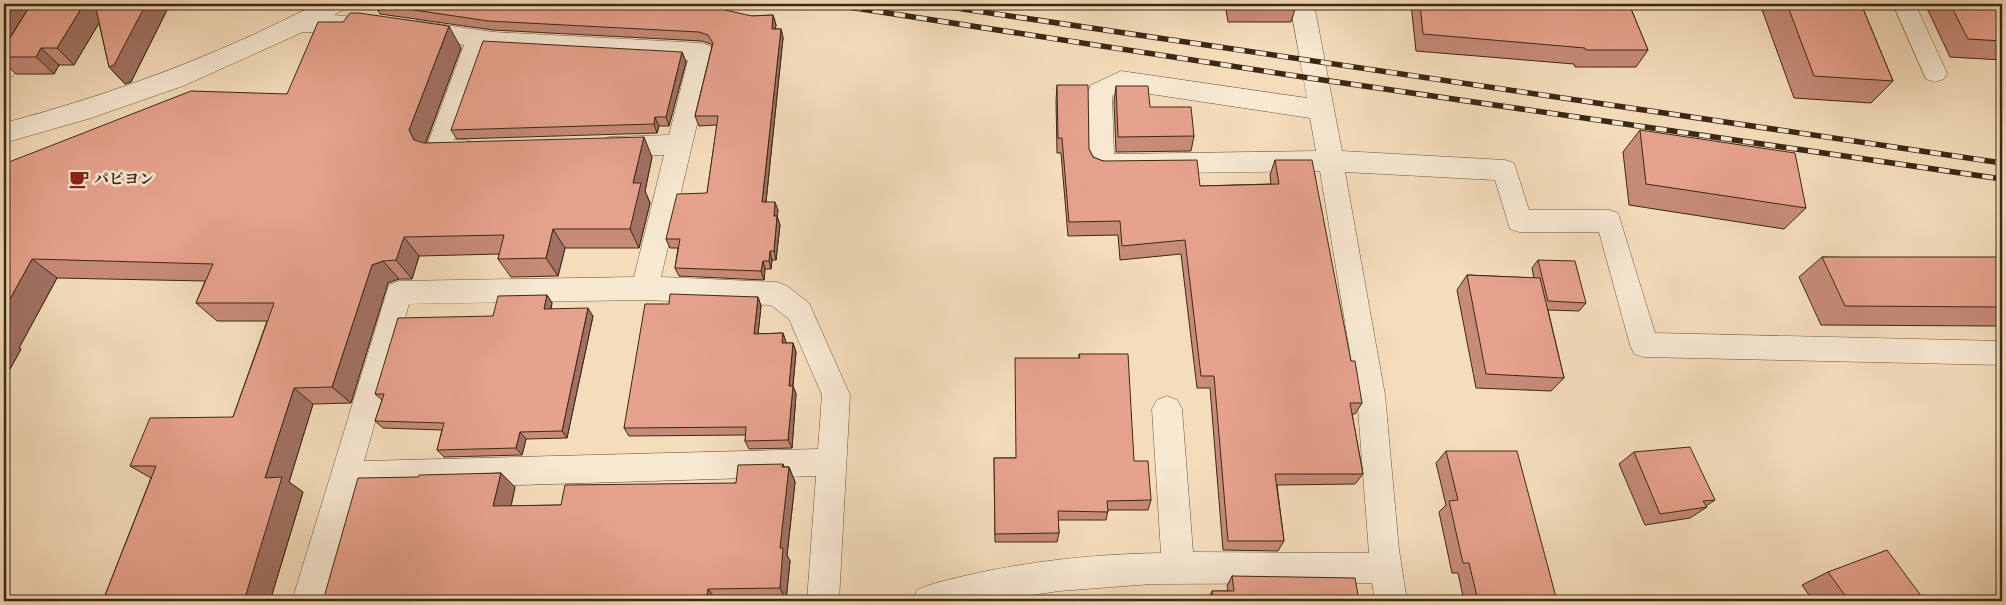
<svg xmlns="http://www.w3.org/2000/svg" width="2006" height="605" font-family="'IM FELL Double Pica','Noto Serif JP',serif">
<rect width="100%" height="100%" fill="#f5ddbc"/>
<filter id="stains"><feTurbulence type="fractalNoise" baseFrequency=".004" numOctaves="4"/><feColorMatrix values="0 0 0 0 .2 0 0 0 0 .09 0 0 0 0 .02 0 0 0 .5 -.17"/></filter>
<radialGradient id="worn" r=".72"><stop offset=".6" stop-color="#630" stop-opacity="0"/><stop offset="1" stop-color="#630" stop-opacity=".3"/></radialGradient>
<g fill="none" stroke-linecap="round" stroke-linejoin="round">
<defs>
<path id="minor" d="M32,4H56L13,76L4,79V50Z
M316,4H346L343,10L334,15L363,18L367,24L363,30L355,33L303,32L183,86L91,118L4,143V123C113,94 216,56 316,4Z
M1290,4H1314L1342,151L1505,160L1514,163L1529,210H1609L1618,213L1655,333L2002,341V365L1644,357L1634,354L1630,345L1599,232H1519L1510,229L1495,180L1345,172L1385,395L1399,550L1407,601H1375L1372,583L1152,584L1059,591L992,601H912L917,590C932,583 948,580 964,576C1028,561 1096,554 1161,553L1152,409L1157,400L1167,396L1177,400L1182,409L1193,552L1369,553L1357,395L1320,171L1102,174L1093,171L1089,164L1088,92L1091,85L1121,71L1307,98ZM1124,90L1310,118L1316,151L1114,154L1112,96Z
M1893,4H1915L1947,73L1944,79L1935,82L1926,79Z
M418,21L493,32L702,43L710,46L714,52L661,277L777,282L787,286L809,303L850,395L839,601H807L816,476L356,490L324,601H292L389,285L399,281L634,277L664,155L609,157L600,154L596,147L600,140L609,137L669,135L688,60L487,49L454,140H466L475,143L479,150L475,157C461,162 443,163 429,158L425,151L464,45L410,36L406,30L410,24ZM645,300L771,305L789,319L822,395L818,449L364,461L409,304Z"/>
</defs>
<use href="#minor" stroke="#6a553e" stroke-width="1"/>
<use href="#minor" fill="#f8e9d3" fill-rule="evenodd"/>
<defs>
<path id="rail" d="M829,4L1316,79L2002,179
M929,4L2002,163"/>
</defs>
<use href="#rail" stroke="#3c2814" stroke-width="5.5"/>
<use href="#rail" stroke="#f8e9d3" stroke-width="4" stroke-dasharray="11" stroke-linecap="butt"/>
</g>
<path fill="#c78b79" stroke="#3c2814" d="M4,4H170L131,82L125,84L109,67L99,23L74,65H59L54,74H16L4,63V48L19,22L4,47Z
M374,4L752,16L773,15L776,25L775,29H781L783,38L766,202L778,210L777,216L780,225L776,260H772L771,269H765L764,280L679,276L675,268L678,248H670L666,239L707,193L717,125L699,126L695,116L712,46L711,44L702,41L493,30L380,14Z
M1225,4H1295L1296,6L1291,22H1228Z
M1411,4H1539L1554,5L1553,4H1629L1648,50L1636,67H1575L1574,64L1416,51Z
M1760,4H1861L1893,81L1871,103L1794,98Z
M1925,4H2002V60L1950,57Z
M461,48L426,143L652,157L645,191L650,203L639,248H565L558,276L511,277L498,259L499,254L419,256L412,279H399L388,283L351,403L313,404L289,482L303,492L270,601H85L104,598L151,478L130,466L233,417L267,321H217L196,303L205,281L57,278L19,348L21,349L4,380V164L287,94Z
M682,52L686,62L669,126H659L657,133L457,139L451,130Z
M1057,85L1093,157L1103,161L1200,186L1271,184L1270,175L1275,160L1351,361L1362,403L1355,414H1352L1363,474L1355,484L1277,485L1284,541L1278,551L1223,550L1210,388H1197L1181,254L1120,260L1118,235L1068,236L1061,153H1057L1056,101Z
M1116,86L1194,136L1191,151L1116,152L1114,101Z
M1640,130L1806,208L1784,229L1629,205L1623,152Z
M1822,257L2002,261V324L1998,326L1821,325L1799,277Z
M1538,260L1586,303L1579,311L1548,310L1564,378L1551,391L1476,388L1457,290L1467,275L1534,278L1532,268Z
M547,295L552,303L551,309L593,316L567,438L526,439L522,455L444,457L437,450L442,430L383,428L375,421L382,400L375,394L493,316Z
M758,297L761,306L758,334L783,333L786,343H793L796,352L793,386L796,394L792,448L749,449L745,441L746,435L629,436L624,428L669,304Z
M1079,354L1134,461L1151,500L1148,510H1108L1106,520H1058L1059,533L1057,542H995L994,458H1016L1079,358Z
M1446,451L1557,601H1464L1458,573H1452L1439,512L1446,505L1436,463Z
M1634,452L1715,500L1706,506L1707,507L1690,518L1645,525L1619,464Z
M784,467H789L795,482L787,555L790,561L786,600L717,601H323L418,477L501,473L515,487L511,506L561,505L736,483Z
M1828,572L1925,601H1813L1802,585Z
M1232,576L1359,601H1125H1207L1212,591H1228L1227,586Z"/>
<path fill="#a27163" stroke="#3c2814" d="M4,4H31L4,47Z
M84,4H104L108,8L74,65L57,48Z
M146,4H170L131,82L125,84L109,67Z
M773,15L776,25L774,38L772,29Z
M449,26L461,48L423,150L414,140L409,130Z
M781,29L783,38L765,211L762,202Z
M41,48L59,65L54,74L36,57Z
M682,52L686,62L669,126L666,117Z
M655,117L659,126L657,133L654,124Z
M644,137L652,157L645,191L650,203L639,248L630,229L633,183Z
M775,202L778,210L776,225L774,216Z
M777,216L780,225L776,260L774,251Z
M553,229L565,248L558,276L546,258Z
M404,237L419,256L412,279L396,260Z
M770,251L772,260L771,269L769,261Z
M32,259L57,278L19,348L21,349L4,380V310Z
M383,261L399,279L388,283L351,403L332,387L372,265Z
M763,261L765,269L764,280L761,271Z
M547,295L552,303L549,317L544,309Z
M758,297L761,306L757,343L754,334Z
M588,308L593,316L567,438L562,431Z
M783,333L786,342L785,352L782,343Z
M793,343L796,352L792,394L789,386Z
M793,386L796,394L792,448L788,440Z
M294,388L313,404L289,482L303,492L270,601H244L265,478Z
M520,432L526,439L522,455L516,448Z
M783,464L788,476L789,467L795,482L787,555L790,561L786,600L780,588V548Z
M501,473L515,487L508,520L493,506Z
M708,589L717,601H706Z"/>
<path fill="#e7a28d" stroke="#3c2814" d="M31,4H84L57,48H41L36,57H4V48Z
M95,4H146L114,65L109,67Z
M374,4H698L752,16L773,15L772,29H781L762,202H775L774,216H777L774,251H770L769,261H763L761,271L675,268L680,239H666L677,194L707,193L718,116H695L713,43L708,35L699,32L488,21Z
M1231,4H1295L1296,6H1231Z
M1420,4H1539L1570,6L1569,4H1629L1648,50H1586L1585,48L1423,34Z
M1787,4H1861L1893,81L1814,76Z
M1950,4H2002V41L1968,39Z
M350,13H359L449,26L409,130L414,140L424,143L644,137L633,183H641L630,229H553L546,258L498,259L504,235L404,237L396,260L383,261L372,265L332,387L294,388L265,478L282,477L244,601H85L86,598H104L156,466H130L150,418L233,417L274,303H196L213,264L32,259L4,310V164L191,91L287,94L318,22H343Z
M483,41L682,52L666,117H655L654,124L451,130Z
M1057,85H1088L1089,149L1093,157L1103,161L1197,160L1200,186L1279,184L1275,160H1312L1351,361H1355L1362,403H1350L1363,474H1275L1284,541H1228L1214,376H1201L1185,240L1122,246L1120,221L1069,222L1062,138H1058Z
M1116,86H1148L1150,107H1191L1194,136L1118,137Z
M1640,130L1795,153L1806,208L1646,184Z
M1822,257H2000L2002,261V307L1845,306Z
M1538,260L1575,261L1586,303L1548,301Z
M1467,275L1540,278L1564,378L1486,374Z
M670,294L758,297L754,334L783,333L782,343H793L789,386H793L788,440L745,441L746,427L624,428L645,304H669Z
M547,295L544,309L588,308L562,431L520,432L516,448L437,450L444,423L375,421L384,394H375L398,318L493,316L498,296Z
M1079,354H1128L1134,461H1148L1151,500L1107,501L1108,512L1058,511L1059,533L995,534L994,458H1016L1015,358H1080Z
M1690,447L1715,500L1703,501L1707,507L1660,514L1634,452Z
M1446,451H1517L1557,601H1478L1469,563H1463L1449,501L1458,500Z
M783,464L782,467H789L780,548H783L780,588L708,589L706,601H323L358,478L418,477L419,475L501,473L493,506L561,505L565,485L736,483L738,465Z
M1887,550L1925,601H1849L1828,572Z
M1232,576L1355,578L1359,601H1014V596H1125V601H1213L1212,591H1234Z"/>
<defs>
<symbol id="cafe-bare" viewBox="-9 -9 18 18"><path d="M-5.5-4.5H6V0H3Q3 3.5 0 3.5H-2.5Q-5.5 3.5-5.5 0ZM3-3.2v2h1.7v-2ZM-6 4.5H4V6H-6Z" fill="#8f2418" stroke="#f8e9d3" stroke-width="2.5" paint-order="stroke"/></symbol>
</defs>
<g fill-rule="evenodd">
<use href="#cafe-bare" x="65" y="165" width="28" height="28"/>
</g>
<g text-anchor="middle" stroke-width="5" stroke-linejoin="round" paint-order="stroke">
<g font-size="15" font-weight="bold" fill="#3c2814" stroke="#f8e9d3" text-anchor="start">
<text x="94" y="184">パピヨン</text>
</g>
</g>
<rect width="2006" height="605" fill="none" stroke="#f5ddbc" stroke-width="20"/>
<rect x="5" y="5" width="1996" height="595" fill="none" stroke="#3c2814" stroke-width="2.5"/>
<rect x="10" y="10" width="1986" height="585" fill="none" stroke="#3c2814"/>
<rect width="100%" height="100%" filter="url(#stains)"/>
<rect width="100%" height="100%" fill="url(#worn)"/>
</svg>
